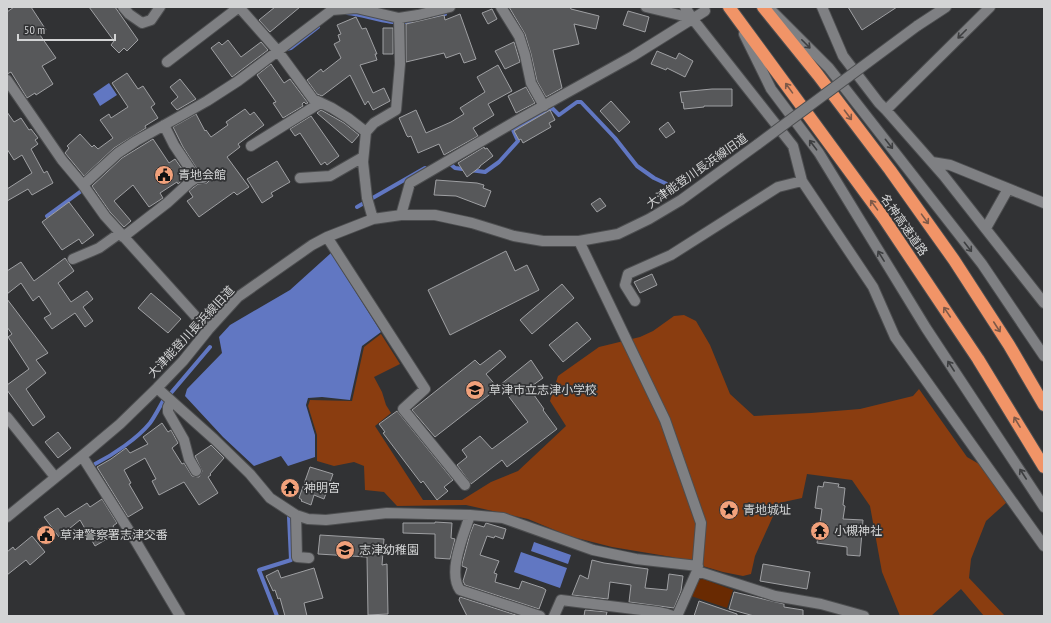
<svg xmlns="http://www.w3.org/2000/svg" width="1051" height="623" font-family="'PT Sans Narrow','Noto Sans JP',sans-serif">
<rect width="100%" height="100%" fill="#313234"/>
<path fill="#692a02" d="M703,579L733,590L727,608L691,596L698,580Z"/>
<path fill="#8a3d10" d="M684,315L696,321L710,345L730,394L754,416L811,413L860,409L913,396L919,389L967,457L979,464L1007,502L986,521L971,559L969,578L1005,616H984L961,589L931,616H900L882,572L870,506L852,480L807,474L802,498L779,503L755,556L751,574L743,576L723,572L672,557L612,547L569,536L528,519L466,505L397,506L384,492L365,490L364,466L354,462L334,466L317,461V435L308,406L310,400L352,401L364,347L381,334L400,364L374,377L382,392L386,405L391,413L375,426L423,500H462L491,482L518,471L566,426L550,401L558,376L599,347L640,337L653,331L674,316Z"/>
<path fill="#6177c2" d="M109,83L117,95L100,106L93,94Z
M331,253L381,332L362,346L350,400L322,397L308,398L306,405L315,435V457L288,466L281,456L254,466L223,437L185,396L187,389L222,353L219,337L230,325L290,290Z
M534,542L571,555L568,564L531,551Z
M521,552L567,568L560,588L514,572Z"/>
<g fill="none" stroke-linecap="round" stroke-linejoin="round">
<path stroke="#6177c2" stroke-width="4" d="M347,13C369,15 389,26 411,21
M434,16L445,14
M286,49L291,48L318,27
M448,162L455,168L485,172L499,162L518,141L513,130L552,108L559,115L577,102H581L615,138L637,166L654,178L669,185
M357,207L425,168
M47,216L84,189
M171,393L210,347
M95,464C113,455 138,438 150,423C155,416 159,408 163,401
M277,616L259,570L291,560L289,517"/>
</g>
<path fill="#57585a" stroke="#9fa0a3" d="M14,7H31L46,30L40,35L56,58L42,66L53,84L36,95L35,93L27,98L11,72L7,74V12Z
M89,7H115L138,40L127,51L124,48L119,53L111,45L114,41Z
M275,7H300L270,32L259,20Z
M509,7H570L571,9L599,16L596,29L574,24L579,44L553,50L562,88L546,97L537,81L531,54L525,34Z
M848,7H897L862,30Z
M492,9L497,19L488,24L482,13Z
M628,11L649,17L645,32L623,25Z
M460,14L476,59L464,63L460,53L446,58L444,53L406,62V24L444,15L445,20Z
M356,17L362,29L366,28L377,54H375L377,60L360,65L373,93L384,88L390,101L373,110L368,101L365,105L350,75L322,96L317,94L307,80L321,69L323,72L341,58L334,44L340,41L338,35L341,34L337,25Z
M383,28H393V54H383Z
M228,40L241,57L261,42L268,50L232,77L211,48L219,42L222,45Z
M514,42L520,62L505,69L495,51Z
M657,51L676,59L679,53L693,61L685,77L667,68L666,70L651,64Z
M271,64L284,83L290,79L308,103L306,104L304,102L302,104L303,106L283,118L273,103L276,102L257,75Z
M498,65L512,91L488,104L494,115L473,128L478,136L444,155L439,144L418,153L411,136L408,137L407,136L399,118L416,110L426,133L451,122L464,114L460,108L485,92L477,77Z
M127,73L138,89L143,86L155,104L151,107L158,118L145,126L146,128L114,148L84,176L65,153L69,148L67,146L80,134L92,147L94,145L98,149L113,138L100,120L109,114L111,118L128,107L112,83Z
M180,79L196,99L177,110L171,103L178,97L170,87Z
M526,87L535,103L516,113L508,96Z
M712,89H732V106H704V107L684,109L683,102L682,103L680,92Z
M611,101L630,122L619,132L600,111Z
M245,109L250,115L254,112L264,125L238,144L240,147L227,157L249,187L237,195L234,192L199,217L187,201L193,197L189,191L198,184L207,183L209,181V175L206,172H199L183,147L173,127L196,114L205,131L206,130L211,137L228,125L226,122Z
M321,110L344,123L359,135L352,143L317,113Z
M550,110L555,120L549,123L551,127L523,143L521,139L519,140L514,131Z
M7,112L14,122L21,118L29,130L31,129L38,138L35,140L38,144L31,149L44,173L47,171L53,183L32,195L28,189L7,201V189L32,173L22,155L14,160L7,149Z
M311,116L339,156L327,165L325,162L321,165L300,133L295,136L290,129Z
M668,122L675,132L666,138L659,129Z
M153,139L169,163L175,159L187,176L178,184L177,182L160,193L163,198L149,207L133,185L114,201L131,221L124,227L110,212L92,186L122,158Z
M484,147L485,149L487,148L493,156L480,166V167L467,177L458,163Z
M277,161L290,182L271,193L273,196L262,203L247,179Z
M436,180L477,183L484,185L483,188L491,191L485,207L456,196L434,195Z
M600,198L606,206L597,212L591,204Z
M69,202L94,235L82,244L79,239L62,250L42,222Z
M506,251L515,271L527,265L539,290L450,335L428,290Z
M65,258L74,271L58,283L71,302L87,291L93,299L83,307L93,321L85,327L75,313L52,329L44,318L51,314L39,296L33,301L21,283L7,294V271L21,262L34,281Z
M652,274L657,285L640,293L634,282Z
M562,284L574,298L532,334L520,320Z
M151,293L181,319L168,333L138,308Z
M7,299L48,353L36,360L46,373L26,389L45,417L33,426L7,390V385L29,369L8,337L12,334L7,327Z
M577,322L591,339L563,362L549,345Z
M500,350L506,357L486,374L498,388L435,437L412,410L475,360L480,365Z
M531,360L543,378L529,388L544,409L543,410L557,429L507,467L502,460L471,484L457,465L467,457L462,450L480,436L492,449L528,422L500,385Z
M397,411L453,480L444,487L448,491L437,500L423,481L421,483L383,433L385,432L379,424Z
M162,423L168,432L171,430L178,443L172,448L182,464L184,463L192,476L199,477L202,471L195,456L210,446L211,445L224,458L210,474L211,475L208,477L218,493L199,505L184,482L159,495L152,481L156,479L145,458L124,470L131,483L129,484L143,508L128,517L97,467L111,459L126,448L130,453L148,444L143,437Z
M58,432L71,448L58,458L45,442Z
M310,467L333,474L324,499L314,495L311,505L301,501L302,500L299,498Z
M824,482L839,484L838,487L845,488L843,505L845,506L843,519L863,520L860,556L847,555V547L817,543L822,509L815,508L818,486L823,487Z
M102,499L117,523L113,526L117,533L95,546L80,520L59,537L44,517L58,508L65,517L87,503L90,507Z
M435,522L452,523L451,538L455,539L450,559L435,558V534L403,533V523H435Z
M486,523L506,529L503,539L495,536L494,538L487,536L480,555L499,561L494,573L497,574L495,582L519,589L522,581L543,588L546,590L539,609L465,585L463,581L467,568L462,566V564L470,534L474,524L484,527Z
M320,535L384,539L382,565L387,564L388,614L368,615L367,557L318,554Z
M32,536L45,552L30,565L26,560L7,575V552L13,547L15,550Z
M592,560L604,563L648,569L645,588L667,590L669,574L683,576L681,591L674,608L629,602L631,585L610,582L608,599L572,595L580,575L588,579Z
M763,564L810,572L807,589L760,581Z
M314,568L323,598L304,603L307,616H285L280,598L278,599L275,590L273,591L266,576L278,570L281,578Z
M734,592L784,604V607L803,610V616H754L729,609Z
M460,597L519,616H467L459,600Z
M699,601L737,614V616H694Z
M585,610L607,612L606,616H584Z"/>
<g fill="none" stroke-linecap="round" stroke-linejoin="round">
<defs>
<path id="minor" d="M123,7L129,14L142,23L151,20L160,7
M239,7L277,50L313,99L332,108L348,118L366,132L363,162L367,198L373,219
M501,7L519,36L525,55L531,83L544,106
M646,7L692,18
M685,7L692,18L793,146L802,181L873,287L895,337L1044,546
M822,7L843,56L879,103L886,110L944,176L1044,303
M771,10L829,68L982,264L1044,356
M917,26L946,7
M744,34L771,89L819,153L926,328L1044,507
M167,62L239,7
M7,80L62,160L83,185L105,216L208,330
M886,110L990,7
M164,125L174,145L196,178
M366,132L374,123L396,110L400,64L399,18
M251,146L320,103
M932,162L950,165L1044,203
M300,178L330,176L363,157
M83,185L118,153L136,141L207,101L238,81L332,10L356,8L399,18L418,15L450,7
M401,215L410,183L516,121L633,56L705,11
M986,228L1008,189
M123,237L167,203L190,182L196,178H203
M327,237L425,389L403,409L465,485
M579,241L665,420L701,523L697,571L677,616
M73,259L99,248L120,233
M635,301L625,285L628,274L671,255L778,187L802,181
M157,388L214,439L250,474L270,498L296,515L308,519L326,520L387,513L470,515L503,518L593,550L636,559L698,566
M171,401L168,407V412L184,440L189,459L196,471
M7,417L55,477
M82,456L135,540L180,616
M296,515L297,557L309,558
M470,515C464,534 447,572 460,590L540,616
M7,517L82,456L120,424L157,388L183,361L208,330L238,297L312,245L327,237L373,219L401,215H435L472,223L514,236L543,241H579L618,234L649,219L681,200L758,144
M697,571L775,596L821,604L864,616
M554,616L561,600L658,612L667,614L673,616"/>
<path id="highway" d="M729,7L883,217L978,359L1044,467
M763,7L818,75L890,170L954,260L1009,345L1044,405"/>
</defs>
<use href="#minor" stroke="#4d4e50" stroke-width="12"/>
<use href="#highway" stroke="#4d4e50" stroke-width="14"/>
<use href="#minor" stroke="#7f8083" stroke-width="10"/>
<use href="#highway" stroke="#f19467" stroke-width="12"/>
<defs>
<path id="minor-bridge" d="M758,144L917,26"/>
</defs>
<use href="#minor-bridge" stroke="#4d4e50" stroke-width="12" stroke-linecap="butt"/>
<use href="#minor-bridge" stroke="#7f8083" stroke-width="10"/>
</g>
<defs><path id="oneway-shaft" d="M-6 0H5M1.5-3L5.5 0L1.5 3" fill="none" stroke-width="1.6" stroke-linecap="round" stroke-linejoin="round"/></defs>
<g stroke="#3d3e40">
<use href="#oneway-shaft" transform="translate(962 34) rotate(135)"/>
<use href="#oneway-shaft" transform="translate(806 44) rotate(45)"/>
<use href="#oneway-shaft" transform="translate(889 144) rotate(52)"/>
<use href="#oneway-shaft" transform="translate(813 145) rotate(-127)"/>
<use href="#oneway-shaft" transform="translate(968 247) rotate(52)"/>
<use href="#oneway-shaft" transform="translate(881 256) rotate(-122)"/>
<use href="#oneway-shaft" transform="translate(951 366) rotate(-123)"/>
<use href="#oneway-shaft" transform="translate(1023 474) rotate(-123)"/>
</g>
<g stroke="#7e5948">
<use href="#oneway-shaft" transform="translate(789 88) rotate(-126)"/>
<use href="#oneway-shaft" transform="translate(848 115) rotate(53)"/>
<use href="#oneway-shaft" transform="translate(874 205) rotate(-126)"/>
<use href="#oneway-shaft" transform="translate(925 219) rotate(54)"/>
<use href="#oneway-shaft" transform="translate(947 312) rotate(-124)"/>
<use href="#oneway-shaft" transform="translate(997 327) rotate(57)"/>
<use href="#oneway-shaft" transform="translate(1017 422) rotate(-121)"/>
</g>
<defs>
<symbol id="civic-disc" viewBox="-11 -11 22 22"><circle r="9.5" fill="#f1a17b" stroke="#313234"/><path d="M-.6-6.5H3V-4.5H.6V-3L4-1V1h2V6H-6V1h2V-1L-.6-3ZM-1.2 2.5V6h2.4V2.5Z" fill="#111"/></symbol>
<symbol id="school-disc" viewBox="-11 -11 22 22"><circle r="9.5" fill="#f1a17b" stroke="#313234"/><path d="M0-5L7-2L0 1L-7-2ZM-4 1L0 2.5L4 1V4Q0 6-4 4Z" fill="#111"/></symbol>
<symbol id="temple-disc" viewBox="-11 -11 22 22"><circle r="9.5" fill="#f1a17b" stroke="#313234"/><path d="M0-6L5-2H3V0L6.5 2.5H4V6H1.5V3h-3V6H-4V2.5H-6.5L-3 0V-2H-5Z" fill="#111"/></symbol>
<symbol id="sight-disc" viewBox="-11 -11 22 22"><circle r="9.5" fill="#f1a17b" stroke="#313234"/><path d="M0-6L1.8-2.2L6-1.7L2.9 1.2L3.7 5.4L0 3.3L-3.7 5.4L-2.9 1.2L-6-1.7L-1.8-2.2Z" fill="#111"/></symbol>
</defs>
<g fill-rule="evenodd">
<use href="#civic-disc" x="153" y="164" width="22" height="22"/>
<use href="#school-disc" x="464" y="379" width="22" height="22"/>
<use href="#temple-disc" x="279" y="477" width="22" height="22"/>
<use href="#sight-disc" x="718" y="499" width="22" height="22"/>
<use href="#temple-disc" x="809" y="520" width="22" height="22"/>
<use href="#civic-disc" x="35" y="524" width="22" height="22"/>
<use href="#school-disc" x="334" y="539" width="22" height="22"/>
</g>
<g text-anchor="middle" stroke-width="3.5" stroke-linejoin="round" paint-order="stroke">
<g font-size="12" fill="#d3d4d5" stroke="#313234">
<text transform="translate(697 171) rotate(-35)" y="4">大津能登川長浜線旧道</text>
<text transform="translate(904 225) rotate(55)" y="4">名神高速道路</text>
<text transform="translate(191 332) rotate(-47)" y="4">大津能登川長浜線旧道</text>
</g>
<g font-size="12" fill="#d3d4d5" stroke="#313234" text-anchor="start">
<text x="178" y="179">青地会館</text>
<text x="489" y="394">草津市立志津小学校</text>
<text x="304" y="492">神明宮</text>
<text x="743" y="514">青地城址</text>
<text x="834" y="535">小槻神社</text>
<text x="60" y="539">草津警察署志津交番</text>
<text x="359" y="554">志津幼稚園</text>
</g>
</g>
<rect width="1051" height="623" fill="none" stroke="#d3d4d5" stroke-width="16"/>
<path d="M18 34v6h97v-6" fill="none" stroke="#d3d4d5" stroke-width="2"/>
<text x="24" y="34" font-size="12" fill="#d3d4d5" stroke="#313234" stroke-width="3" paint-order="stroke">50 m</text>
</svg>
